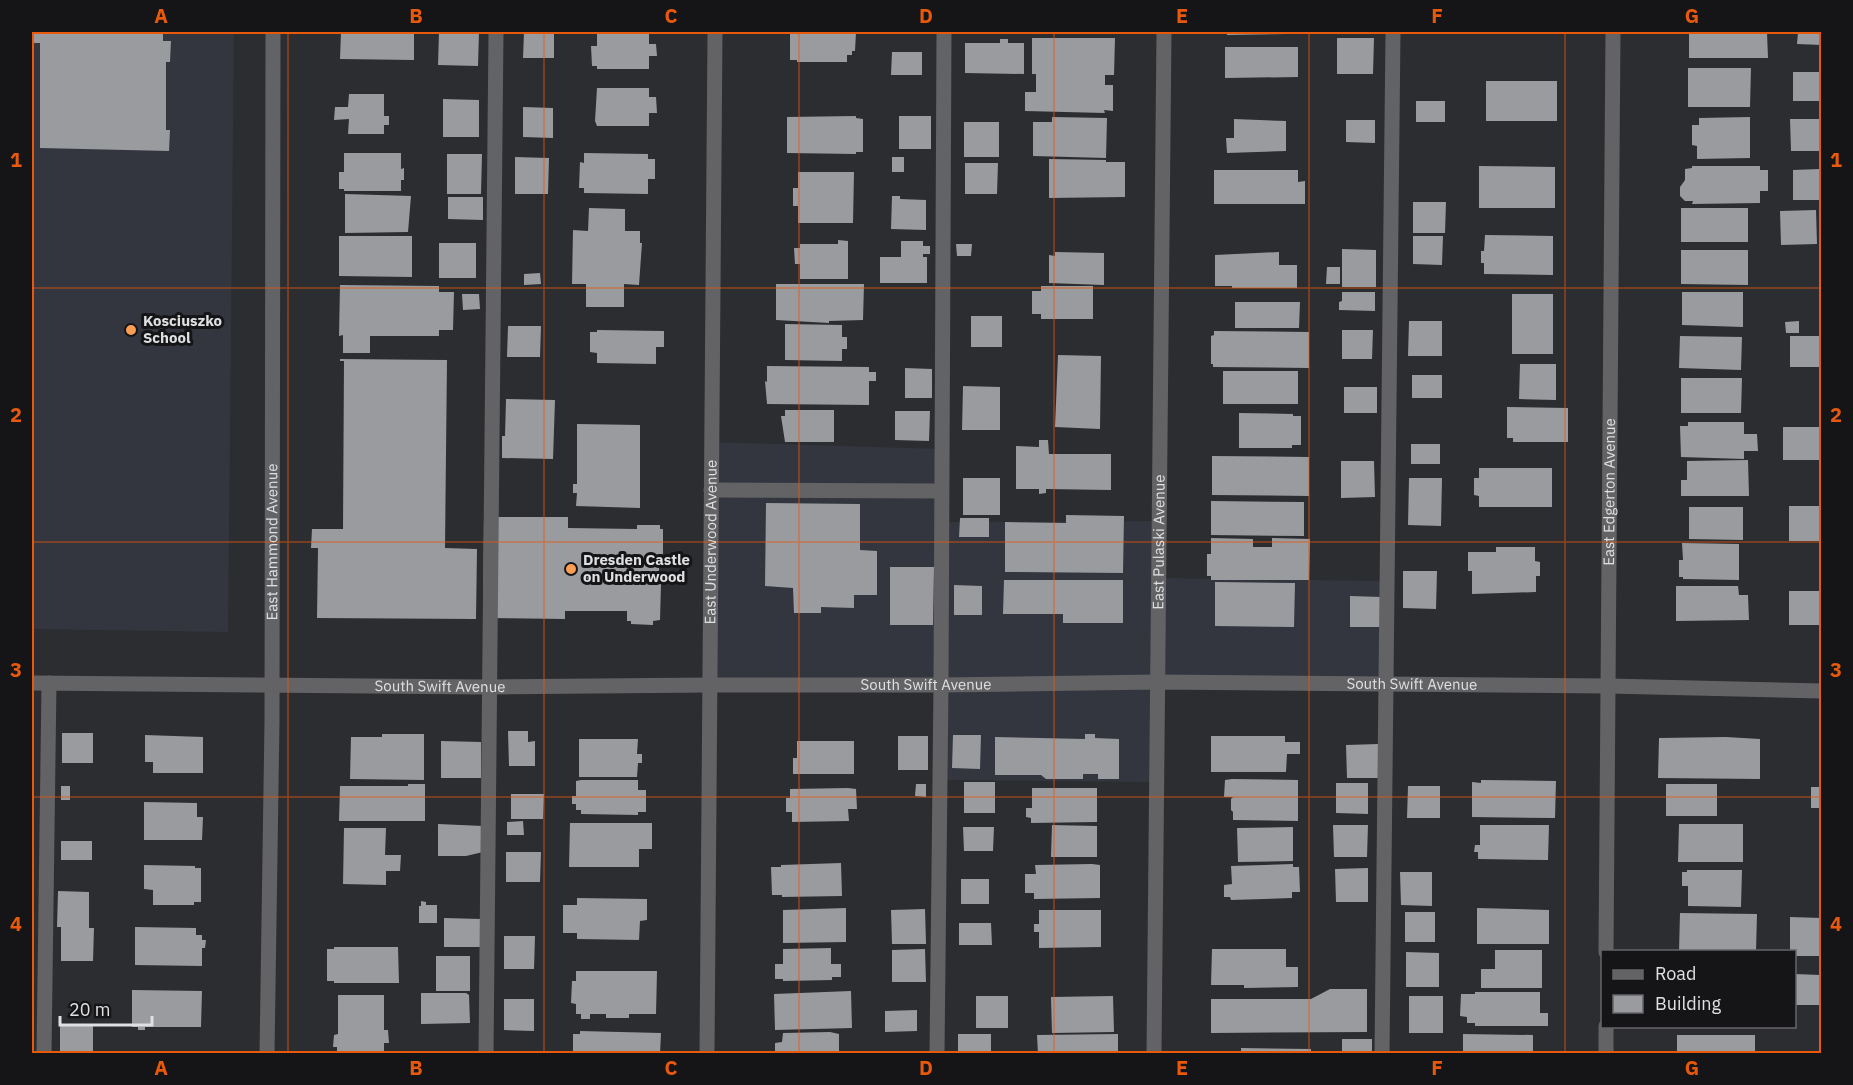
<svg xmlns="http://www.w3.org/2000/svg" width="1853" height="1085" font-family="'IBM Plex Sans',sans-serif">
<rect width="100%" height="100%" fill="#2c2d30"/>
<path fill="#33363f" d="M32,32H234L228,632L32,629Z
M711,442L942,449V522L1159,521V578L1388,581L1386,684L1157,682L1156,782L940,780L941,686L711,685Z"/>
<path fill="#9a9b9f" d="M32,32H163V41H171L170,62H166V130H170L169,151L40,148V43H32Z
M341,32H399V34H414V60L340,59Z
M439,32H479L478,66L438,65Z
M524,32H554V58H523Z
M597,32H649V44H656L657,56H649V69H597V66H592L591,46H597Z
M790,32H856L855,51H852V55H847V62H797V60H790Z
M1227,32H1287V34L1227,35Z
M1689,32H1767L1768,58H1689Z
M1798,32H1822V45L1797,44Z
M1032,38H1115L1114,75H1105V85H1113V111L1104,110L1105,113L1025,111V92H1036V74H1032Z
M1337,38H1374L1373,74H1337Z
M1000,39H1008V43H1024V74L965,73V43H1000Z
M1225,47H1298V77L1225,78Z
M892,52H922V75H891Z
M1688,68H1751L1750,107H1688Z
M1793,72H1822L1821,101H1793Z
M1486,81H1557V121H1486Z
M597,88H649V97H656L657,113H649V126H597L595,121Z
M349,94H384V116H389V125H384V134H348L349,119L334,120L335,107H348Z
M443,99L479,100V137H443Z
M1416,101H1445V122H1416Z
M523,107L553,108V138L523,137Z
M856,116V118L863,119V152H856V154L787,153V117Z
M899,116H931V149H899Z
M1052,117L1107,118L1106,158L1033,156V122H1052Z
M1750,117V158L1697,159V146L1692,145V125H1699V118Z
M1234,119L1286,121V151L1227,153L1226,138H1234Z
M1790,119H1822V151H1791Z
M1346,120H1375V143L1346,142Z
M964,122H999V157H964Z
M344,153H401V169L404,168V180H401V191H344V189H339V172H344Z
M584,153L648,154V159H655V179H648V194L584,193V188H579L580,162L584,163Z
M447,154H482L481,194H447Z
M515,157L549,158L548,194H515Z
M892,157H904V172H892Z
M1049,159L1106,160V162H1125V197L1049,198Z
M965,163H998L997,194H965Z
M1479,166L1555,167V208H1479Z
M1692,166H1760V170H1768V191H1760V203L1692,204L1693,201H1685L1680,196V187L1685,180V169L1692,168Z
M1820,169L1821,200H1793V170Z
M1214,170H1298V182L1305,181V204H1214Z
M798,172H854L853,223H798V206H793V188H798Z
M345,194L411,196L408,232L345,233Z
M892,196H900V199L926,200V230L891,229Z
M448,197H483V220L448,219Z
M1413,202H1446L1445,233H1413Z
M589,208L625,209V231H640V243H642L639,285L624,284V307H586V284H572L573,230L588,231Z
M1681,208H1748V242H1681Z
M1816,210L1817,244L1781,245L1780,211Z
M1485,235L1553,236V275L1484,274V263H1481V251H1484Z
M339,236H412V277L339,276Z
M1413,236H1443L1442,265L1413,264Z
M838,240L848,241V279H800V264H795L794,248H800V244H838Z
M901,241H923V246H930V254H923V257H927V283H880V257H901Z
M439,243H476V278H439Z
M956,244H972L971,256H957Z
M1342,249L1376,250V287H1342Z
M1681,250H1748V285L1681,284Z
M1055,252L1104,253V285L1049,283V255L1055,256Z
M1279,252V265H1297V288H1232V286H1215V255Z
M1327,267H1340V284H1326Z
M540,273L541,284L524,285V274Z
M776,284H864L863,320L829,321V323L776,320Z
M340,285L439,286V292H454L453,330H439V336H370V353H343V335L339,336Z
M1041,286H1093V319H1041V314H1032V291H1041Z
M1342,292H1375V311L1339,310V302L1342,301Z
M1682,292H1743V327L1682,325Z
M462,294H479L480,309L463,310Z
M1512,294H1553V354H1512Z
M1235,302H1300L1299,328H1235Z
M971,316H1002V347H971Z
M1409,321H1442V356H1408Z
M1799,321V333H1786L1785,322Z
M785,324L842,325V337H847V349H842V361L785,360Z
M508,326H541L540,357H507Z
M597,330L664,331V347H656V364L597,363V353L590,352V332H597Z
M1342,330H1373L1372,359H1342Z
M1214,331L1309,332V368L1213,367V364H1211V336L1214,335Z
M1680,336L1742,337L1741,370L1679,368Z
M1790,336H1822V367H1790Z
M1058,355L1101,356L1100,429L1055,427Z
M340,359L447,360L445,548L477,549L476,619L317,618L318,548H311L312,529H343L344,361H340Z
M1520,364H1556V400L1519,399Z
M767,366L869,367V372H876V381H869V405L767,404L765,381L767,382Z
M905,368L932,369V398H905Z
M1223,371H1298V404H1223Z
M1412,375H1442V398H1412Z
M1681,378H1742L1741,413H1681Z
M963,386L1000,387V430H962Z
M1344,387H1377V413H1344Z
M506,399L555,400L553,459L502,458V436H505Z
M1507,407L1568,408V442H1513V438H1507Z
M785,410H834V442H785L781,416H785Z
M895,411H930L929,441L895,440Z
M1239,413L1293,414V416H1301V445H1292V448H1239Z
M1688,422H1744V434H1757L1758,451H1744V459L1681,457L1680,426H1688Z
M577,424L640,425V508L576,506L577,493H573V484H577Z
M1783,427H1822V460H1783Z
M1039,440H1048L1049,454H1111V490L1046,489V493L1039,494V489H1016V446L1039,447Z
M1411,444H1440V464H1411Z
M1212,456L1309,457V496L1212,495Z
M1748,460L1749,496H1681V480H1687V461Z
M1341,461H1374L1375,497L1341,498Z
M1479,468H1552V507H1479V496L1474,495V478H1479Z
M963,478H1000V515H963Z
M1409,478H1442L1441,526L1408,525Z
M1211,501L1304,502V536L1211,535Z
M766,503L860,504V550L877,551V595H854V608L821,607V613H794L793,588L765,586Z
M1789,506H1822V541H1789Z
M1689,507H1743V540L1689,539Z
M1066,515L1124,516L1123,573L1005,572V522L1066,523Z
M484,517H568V528L637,529V525H660V529H663V554H659V584H661L660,620L653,621V625L631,624V621H627V611H565V619L483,618Z
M960,518H989V537H959Z
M1211,538L1253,539V547H1272V538L1310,539L1309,580H1211V576H1207V554H1211Z
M1682,543L1739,544V580L1683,579V577H1679V560H1683Z
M1496,547H1535V561L1540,562V576H1536V592L1472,594V571H1468V552H1496Z
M890,567H934L933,625H890Z
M1403,571H1437L1436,609L1403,608Z
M1004,580H1123V623H1063V614H1003Z
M1215,582L1295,583L1294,627L1215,626Z
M954,585L982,586V615H954Z
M1676,586H1738L1739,595H1748L1749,620L1676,621Z
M1789,591H1822V625H1789Z
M1350,596L1382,597L1381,627H1350Z
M508,731H528V742L535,741V766H509Z
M62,733H93V763H62Z
M382,734H424V780L350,779L351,737H382Z
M1085,734H1095V738L1119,739V779H1098V774H1083V779H1046L1041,775H995V737L1085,739Z
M145,735L203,737V773H153V762H145Z
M953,735H981L980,769L952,768Z
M898,736H928V770H898Z
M1211,736H1285V742H1300V754H1287L1286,772H1211Z
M1726,737L1760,739V779L1658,778L1659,738Z
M579,739H638L637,754H642V763H638L637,777H579Z
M441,741L481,742V778H441Z
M797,741H854V774H793V758H797Z
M1378,744V778H1347L1346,745Z
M1232,779L1298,780V821L1233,820V812L1231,810V799L1233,797H1224L1225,780Z
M581,780H638V790H646V812H638V815L581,814V810H576V804H572V796H576V781Z
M1481,780L1556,781L1555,818L1472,817V782L1481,783Z
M964,782H995V813H964Z
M1336,783H1368V814L1336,813Z
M408,784H425V821H339L340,786H408Z
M916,784H926V797L915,796Z
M1666,784H1717V816H1666Z
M61,786H70V800H61Z
M1408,786H1440V818H1407Z
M1811,787H1822V808H1811Z
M848,788L856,789L857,809H848L849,821L792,822V812H786V798H790V789Z
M1032,788H1097V822L1031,823V818L1026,817V808H1032Z
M511,794H544L543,819H511Z
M144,802L197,803V817H203L202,840H144Z
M523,821L524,835H507V822Z
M570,823H652V849H639V867H569Z
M438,824L483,826V852L466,856H438Z
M1679,824H1743V862H1678Z
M1052,825L1097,826V857H1051Z
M1333,825H1368L1367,857H1334Z
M1480,825H1549L1548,860L1478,859V852H1474L1475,845H1480Z
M963,827H994L993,851H964Z
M1293,827V861L1238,862L1237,828Z
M32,828H34V863H32Z
M344,828H386L385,855H401L400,871H386V885L343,884Z
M61,841H92V860H61Z
M506,852H541L540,882H506Z
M841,863L842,896L782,897V895H772L771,867H781V865Z
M1092,864L1100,865V898L1034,899V893H1025V874H1036L1035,865Z
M1293,864V867H1299L1300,892H1292V898L1231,900L1230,897H1224V885L1232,884L1231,866Z
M144,865L195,866V868H201V902H194V905H153V890L144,889Z
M1368,868V902H1336L1335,869Z
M1687,870H1742L1741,907L1688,906V886H1682V872H1687Z
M1400,872H1432V906L1401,905Z
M961,879H989V904H961Z
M58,891L89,892V928H94L93,961H61V927H57Z
M577,898L647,899V920L640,921L639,940L577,939V933H563V905H577Z
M421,901L426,902V905H437V923H419V906H421Z
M846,908V942L783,943V910Z
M1477,908L1549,910V944H1477Z
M925,909L926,944H892L891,910Z
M1039,910H1101V947L1039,948V932H1034V924H1039Z
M1405,912H1435V942H1405Z
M1680,913L1757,914L1756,952H1679Z
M1790,917L1822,918V956H1794V952H1790Z
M444,918L481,919V947H444Z
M959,923H991L992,945H959Z
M135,927L196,928V935H202V940H206L205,948H202V966L135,965Z
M504,936H535L534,969H504Z
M334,947H398L399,983H334V981H327V949H334Z
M831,948V964H841V977H832V980L783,981V979H775V964H783V949Z
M925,949L926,982H892V950Z
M1212,949H1286V967H1298V987L1244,988V985H1211Z
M1495,950H1542V988H1481V969H1495Z
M1406,952L1439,953V987H1406Z
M436,956H470V991H436Z
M576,971H657L656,1014H629V1018H606V1014H590V1019H581V1014H576V1004L571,1003L572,981H576Z
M1794,974L1821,975L1820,1005H1794Z
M1330,989H1367V1032L1211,1033V999H1311Z
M132,990L202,991L201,1027H145V1030H138V1027H132Z
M851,991L852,1028L775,1030L774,994Z
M1475,992H1540V1013H1548V1026H1475V1023H1467V1017L1460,1016L1461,994H1475Z
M421,993H466L469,995L470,1023L421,1024Z
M338,995H384V1030H388L389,1043H384V1054H337V1047H333L334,1035L338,1034Z
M976,996H1008V1028H976Z
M1113,996L1114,1032L1052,1033L1051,997Z
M1409,996H1443V1033H1409Z
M504,999H534V1031L504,1030Z
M917,1010V1031L885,1032V1011Z
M60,1026H93V1054H60Z
M580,1031L661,1033L660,1054H573V1034H580Z
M830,1032L839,1034V1054H775V1043L782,1042L783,1033Z
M958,1034H991V1054H958Z
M1118,1034V1054H1038L1037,1035Z
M1463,1034L1533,1035V1054H1463Z
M1677,1035H1755V1054H1677Z
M1342,1039H1372V1054H1342Z
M1241,1048L1311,1049V1054H1241Z"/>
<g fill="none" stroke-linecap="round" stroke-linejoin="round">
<path stroke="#636365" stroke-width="15" d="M711,490L942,491
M44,1054L49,683
M486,1054L496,32
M937,1054L941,685L944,32
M1382,1054L1393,32"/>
<g stroke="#636365" stroke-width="15">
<path id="s1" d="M32,683L488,687L711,685H941L1157,682L1608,686L1822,691"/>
<path id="s2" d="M1606,952L1613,32"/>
<path id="s3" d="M267,1054L272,721L273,32"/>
<path id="s4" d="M707,1054L715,32"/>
<path id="s5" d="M1154,1054L1164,32"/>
<path d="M1606,1054V1026"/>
</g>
</g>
<path fill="none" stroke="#e8590c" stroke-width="1.5" stroke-opacity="0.55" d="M288,32V1054M544,32V1054M799,32V1054M1054,32V1054M1309,32V1054M1565,32V1054M32,288H1822M32,542H1822M32,797H1822"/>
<g fill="#fc9d54" stroke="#151517" stroke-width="2">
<circle cx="131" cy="330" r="6"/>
<circle cx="571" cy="569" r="6"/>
</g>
<g text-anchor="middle" stroke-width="6" stroke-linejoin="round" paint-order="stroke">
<g font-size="15" font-weight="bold" fill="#dfe0e2" stroke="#151517" text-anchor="start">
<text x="143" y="326">Kosciuszko<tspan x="143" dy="17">School</tspan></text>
<text x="583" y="565">Dresden Castle<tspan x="583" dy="17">on Underwood</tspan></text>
</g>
<g font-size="15" fill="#dfe0e2" stroke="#151517">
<text dy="5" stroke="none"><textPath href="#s2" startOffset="460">East Edgerton Avenue</textPath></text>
<text dy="5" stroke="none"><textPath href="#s5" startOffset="512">East Pulaski Avenue</textPath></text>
<text dy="5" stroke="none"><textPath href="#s3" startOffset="512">East Hammond Avenue</textPath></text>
<text dy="5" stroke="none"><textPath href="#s4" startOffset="512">East Underwood Avenue</textPath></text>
<text dy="5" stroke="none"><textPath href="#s1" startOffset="1380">South Swift Avenue</textPath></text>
<text dy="5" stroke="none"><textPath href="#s1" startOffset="894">South Swift Avenue</textPath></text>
<text dy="5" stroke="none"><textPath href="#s1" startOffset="408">South Swift Avenue</textPath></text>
</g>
</g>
<rect width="1853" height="1085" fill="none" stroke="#151517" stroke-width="66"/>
<rect x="1601" y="950" width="195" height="78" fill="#151517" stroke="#666668" stroke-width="1.5"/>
<rect x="1613" y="970" width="30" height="9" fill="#636365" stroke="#666668" stroke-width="1.5"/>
<text x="1655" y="980" font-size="18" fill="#dfe0e2">Road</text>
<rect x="1613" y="995" width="30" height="18" fill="#9a9b9f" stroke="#666668" stroke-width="1.5"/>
<text x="1655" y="1010" font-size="18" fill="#dfe0e2">Building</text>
<path d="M60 1016v9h92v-9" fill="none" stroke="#dfe0e2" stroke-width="3"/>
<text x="69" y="1016" font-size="18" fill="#dfe0e2" stroke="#151517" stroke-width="4.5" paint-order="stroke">20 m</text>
<rect x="33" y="33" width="1787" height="1019" fill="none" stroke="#e8590c" stroke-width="2"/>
<g font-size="20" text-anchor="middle" font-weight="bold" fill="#e8590c">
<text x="161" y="23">A</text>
<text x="416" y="23">B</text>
<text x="671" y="23">C</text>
<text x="926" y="23">D</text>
<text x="1182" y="23">E</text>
<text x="1437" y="23">F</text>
<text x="1692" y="23">G</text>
<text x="16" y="167">1</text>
<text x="1836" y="167">1</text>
<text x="16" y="422">2</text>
<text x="1836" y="422">2</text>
<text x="16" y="677">3</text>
<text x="1836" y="677">3</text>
<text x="16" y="931">4</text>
<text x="1836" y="931">4</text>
<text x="161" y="1075">A</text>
<text x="416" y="1075">B</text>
<text x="671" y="1075">C</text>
<text x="926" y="1075">D</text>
<text x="1182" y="1075">E</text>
<text x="1437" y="1075">F</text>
<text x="1692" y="1075">G</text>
</g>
</svg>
